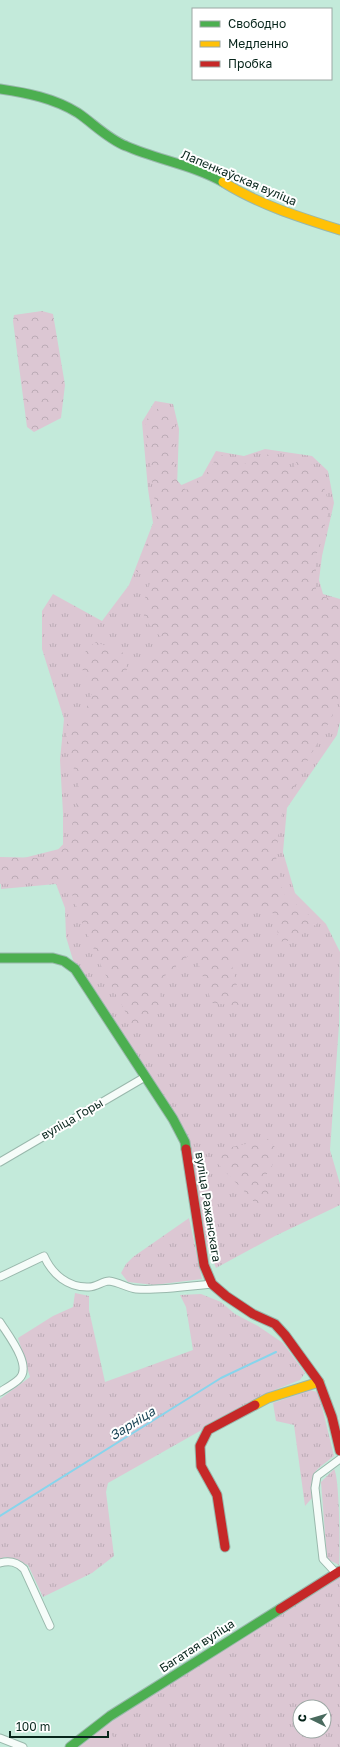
<svg xmlns="http://www.w3.org/2000/svg" width="340" height="1747" font-family="'Golos Text',sans-serif">
<defs>
<pattern id="grass-tufts" width="24" height="20" patternUnits="userSpaceOnUse"><rect width="24" height="20" fill="#dcc7d3"/><path d="M3 7l-1-3M5 7V3M7 7l1-3M15 17l-1-3M17 17v-4M19 17l1-3" fill="none" stroke="#bbabb5"/></pattern>
<pattern id="forest-crowns" width="20" height="18" patternUnits="userSpaceOnUse"><rect width="20" height="18" fill="#dcc7d3"/><path d="M2 6a3 3 0 1 1 6 0M12 15a3 3 0 1 1 6 0" fill="none" stroke="#bbabb5"/></pattern>
</defs>
<rect width="100%" height="100%" fill="#c3eada"/>
<path fill="url(#grass-tufts)" fill-rule="evenodd" d="M155,401L173,404L179,429L177,487L202,476L216,451L244,456L265,449L312,456L328,471L334,503L322,556L319,580L323,594L340,599V722L337,735L287,808L283,852L295,893L326,924L340,952L339,1025L330,1150L340,1184V1205L275,1236L216,1268L205,1240L187,1134L73,960L66,937L65,908L56,884L1,889L0,864L63,848V813L60,760L64,719L42,649V611L53,594L102,621L129,585L153,523L148,489L142,422Z
M189,1218L202,1279L154,1285L128,1282L121,1273L126,1264L133,1257Z
M75,1293L89,1296V1310L105,1382L193,1350L186,1307L180,1295L201,1294L221,1302L235,1314L258,1326L283,1343L305,1373L300,1380L267,1393L108,1483L106,1492L114,1556L92,1573L43,1597L28,1565L5,1557L0,1559V1399L30,1377L18,1338L53,1316L73,1307Z
M310,1390L317,1392L319,1395L334,1456C313,1473 311,1470 312,1498L305,1506L294,1425L276,1421L273,1403Z
M334,1469C340,1478 340,1555 339,1565L327,1559L321,1482Z
M340,1577V1747H79L108,1724L239,1638ZM300,1707H324V1731H300Z"/>
<path fill="url(#forest-crowns)" d="M42,311L53,314L65,385L61,418L34,432L27,427L13,321L14,315Z
M155,409H167L174,421V477L186,490L210,470L218,454L247,464L269,454L280,459L285,468L293,469L298,459L311,464L323,484L330,507L316,557V591L334,602H340V694L332,717L300,774L280,820L276,857L283,893L318,923L294,940L278,942L277,914L252,909L233,924L255,941L244,955L231,962L242,1006L212,1003L194,951L160,980L161,1010L136,1032L103,970L82,922L68,883L55,879L0,884V857L50,858L69,838L80,790L67,745V724L83,718L93,690L80,665L87,648L96,642L126,654L127,675L168,645L148,623L141,610L151,580L136,571L157,520L145,422Z
M268,1139L280,1153L263,1180L271,1199L260,1208L217,1163L218,1150Z"/>
<path fill="#dcc7d3" d="M111,1733L118,1747H90Z"/>
<g fill="none" stroke-linecap="round" stroke-linejoin="round">
<path stroke="#87d5ec" stroke-width="2" d="M0,1516L221,1378L276,1352"/>
<defs>
<path id="street" d="M0,1162L145,1077
M0,1277L44,1256C52,1274 68,1288 89,1287C96,1287 103,1281 109,1281C119,1282 127,1288 136,1289C157,1291 190,1286 212,1284
M0,1322C8,1335 33,1366 19,1379C14,1384 6,1388 0,1392
M0,1563C10,1560 17,1562 24,1569L50,1626
M336,1573L323,1559L315,1488L317,1476L340,1459
M0,1738L23,1747"/>
<path id="fast" d="M0,89C27,93 54,98 78,113C94,124 108,139 126,146C158,160 193,165 223,182
M0,958H53L64,961L75,969L173,1119L185,1142L186,1149
M70,1747L110,1716L280,1609"/>
<path id="slow" d="M223,182C260,205 299,217 340,230
M255,1405L268,1398L319,1382"/>
<path id="jam" d="M186,1149L204,1265L212,1284L226,1296L253,1314L275,1324L285,1335L319,1382L332,1417L340,1451
M225,1547L217,1495L201,1466L200,1446L208,1430L255,1405
M280,1609L340,1571"/>
</defs>
<use href="#street" stroke="#99b8ac" stroke-width="9"/>
<use href="#fast" stroke="#99b8ac" stroke-width="11"/>
<use href="#slow" stroke="#99b8ac" stroke-width="11"/>
<use href="#jam" stroke="#99b8ac" stroke-width="11"/>
<use href="#street" stroke="#f6fcf9" stroke-width="7"/>
<use href="#fast" stroke="#4caf50" stroke-width="9"/>
<use href="#slow" stroke="#ffc107" stroke-width="9"/>
<use href="#jam" stroke="#c62828" stroke-width="9"/>
</g>
<g text-anchor="middle" stroke-width="4" stroke-linejoin="round" paint-order="stroke">
<g font-size="12" fill="#07251b" stroke="#fff">
<text transform="translate(239 178) rotate(23)" y="4">Лапенкаўская вуліца</text>
<text transform="translate(72 1119) rotate(-30)" y="4">вуліца Горы</text>
<text transform="translate(208 1207) rotate(81)" y="4">вуліца Ражанскага</text>
<text transform="translate(197 1646) rotate(-33)" y="4">Багатая вуліца</text>
</g>
<g font-size="13" font-style="italic" fill="#1d4758" stroke="#fff">
<text transform="translate(132 1423) rotate(-32)" y="5">Зарніца</text>
</g>
</g>
<rect x="192" y="8" width="140" height="72" fill="#ffffff" stroke="#9ca8a4"/>
<rect x="200" y="21" width="20" height="6" fill="#4caf50" stroke="#9ca8a4"/>
<text x="228" y="28" font-size="12" fill="#07251b">Свободно</text>
<rect x="200" y="41" width="20" height="6" fill="#ffc107" stroke="#9ca8a4"/>
<text x="228" y="48" font-size="12" fill="#07251b">Медленно</text>
<rect x="200" y="61" width="20" height="6" fill="#c62828" stroke="#9ca8a4"/>
<text x="228" y="68" font-size="12" fill="#07251b">Пробка</text>
<g transform="translate(312 1719) rotate(275)"><circle r="19" fill="#ffffff" stroke="#9ca8a4"/>
<path d="M0-3L7 15L0 10L-7 15Z" fill="#496a5e"/>
<text y="-6" font-size="11" font-weight="bold" text-anchor="middle" fill="#07251b">С</text>
</g>
<path d="M10 1731v6h98v-6" fill="none" stroke="#07251b" stroke-width="2"/>
<text x="16" y="1731" font-size="12" fill="#07251b" stroke="#ffffff" stroke-width="3" paint-order="stroke">100 m</text>
</svg>
